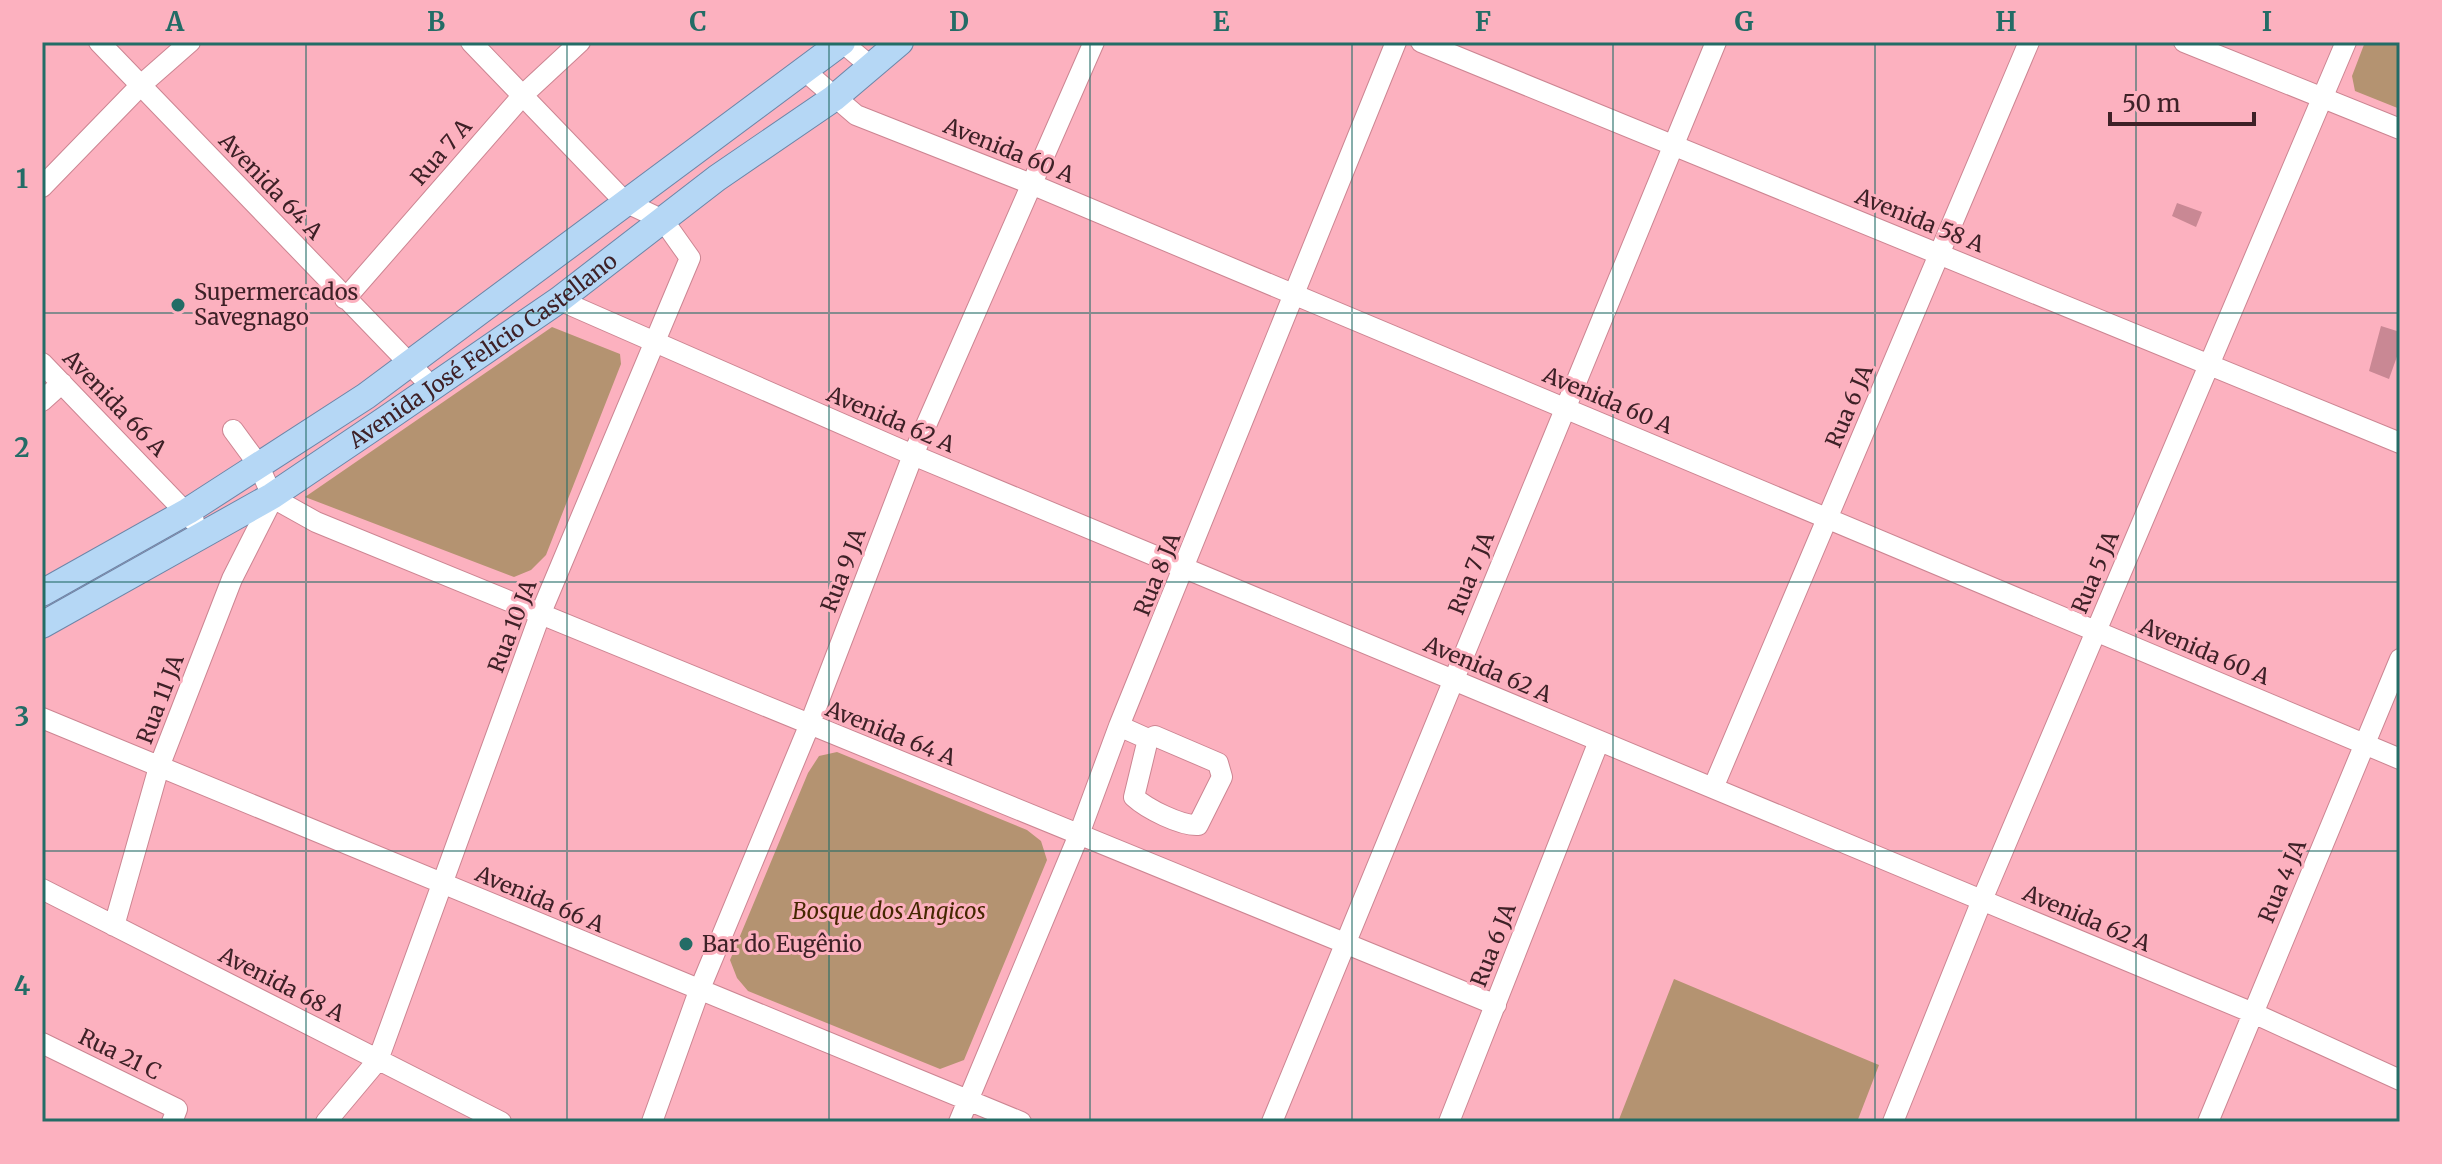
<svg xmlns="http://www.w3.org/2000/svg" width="2442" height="1164" font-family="Merriweather,serif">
<rect width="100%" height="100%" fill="#fcb1bf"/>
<path fill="#b49371" d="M2365,42H2400V109L2355,91L2352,76Z
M552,327L620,354L621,364L546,555L531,570L514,577L305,497Z
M837,752L1027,830L1041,841L1047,860L964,1060L940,1069L748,991L737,978L730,960L808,773L819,756Z
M1674,979L1879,1065L1857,1122H1618Z"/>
<path fill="#c98894" d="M2177,203L2202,212L2196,227L2172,216Z
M2381,326L2400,332V348L2389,379L2369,371Z"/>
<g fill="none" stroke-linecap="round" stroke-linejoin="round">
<defs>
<path id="minor" d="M99,42L432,387
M842,42L869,65
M1421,42L2400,443
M2184,42L2400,129
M806,72L856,115L1031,184L2400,759
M42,187L141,85L190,42
M345,299L524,94L580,42
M559,300L913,455L2253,1013L2400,1080
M42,363L194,521
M42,401L62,383
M233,430L258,464L273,498L316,522L1496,1005
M42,718L1021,1122
M1119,726L1148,739L1155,736L1218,763L1222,777L1198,825C1181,826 1147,809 1134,797L1148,739
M1713,788L2029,42
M42,889L501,1122
M114,926L159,767L232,579L273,498
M42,1043L177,1109L172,1122
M326,1122L378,1060L540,615L690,258L663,220L625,202L471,42
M652,1122L699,991L809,726L913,455L1094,42
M959,1122L1078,837L1119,726L1396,42
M1272,1122L1716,42
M1449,1122L1599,741
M1893,1122L1982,900L2346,42
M2208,1122L2400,659"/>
<g id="major">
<path d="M42,593L188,511L366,396L842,42"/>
<path id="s1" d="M42,625L272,496L386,419L559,300L717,178L834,98L900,42"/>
</g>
</defs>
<use href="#minor" stroke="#cc8592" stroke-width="22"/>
<use href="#major" stroke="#6c86a8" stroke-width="28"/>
<use href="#minor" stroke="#fff" stroke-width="20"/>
<use href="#major" stroke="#b5d7f5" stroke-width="26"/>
</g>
<path fill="none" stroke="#236c66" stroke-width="2" stroke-opacity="0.55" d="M306,42V1122M567,42V1122M829,42V1122M1090,42V1122M1352,42V1122M1613,42V1122M1875,42V1122M2136,42V1122M42,313H2400M42,582H2400M42,851H2400"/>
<g fill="#236c66" stroke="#fcb1bf" stroke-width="3">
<circle cx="178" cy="305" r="8"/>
<circle cx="686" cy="944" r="8"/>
</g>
<g text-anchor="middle" stroke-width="6" stroke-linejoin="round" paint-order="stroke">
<g font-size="22" fill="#3e2127" stroke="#fcb1bf">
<text transform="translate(1009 150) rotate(22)" y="8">Avenida 60 A</text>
<text transform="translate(441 152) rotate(-49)" y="8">Rua 7 A</text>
<text transform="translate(271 186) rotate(46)" y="8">Avenida 64 A</text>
<text transform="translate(1920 220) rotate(22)" y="8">Avenida 58 A</text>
<text dy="8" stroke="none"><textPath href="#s1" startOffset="520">Avenida José Felício Castellano</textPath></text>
<text transform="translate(1608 400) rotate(23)" y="8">Avenida 60 A</text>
<text transform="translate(115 403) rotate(46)" y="8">Avenida 66 A</text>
<text transform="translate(1849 406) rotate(-67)" y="8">Rua 6 JA</text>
<text transform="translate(891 419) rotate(23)" y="8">Avenida 62 A</text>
<text transform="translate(843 570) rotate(-69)" y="8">Rua 9 JA</text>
<text transform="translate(2095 572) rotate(-67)" y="8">Rua 5 JA</text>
<text transform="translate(1471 573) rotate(-68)" y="8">Rua 7 JA</text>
<text transform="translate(1157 574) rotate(-68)" y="8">Rua 8 JA</text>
<text transform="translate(512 626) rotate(-69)" y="8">Rua 10 JA</text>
<text transform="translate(2205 651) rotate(23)" y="8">Avenida 60 A</text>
<text transform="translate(1488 669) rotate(23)" y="8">Avenida 62 A</text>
<text transform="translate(160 699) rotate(-69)" y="8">Rua 11 JA</text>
<text transform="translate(891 733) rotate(22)" y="8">Avenida 64 A</text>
<text transform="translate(2282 881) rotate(-67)" y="8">Rua 4 JA</text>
<text transform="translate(540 899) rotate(23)" y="8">Avenida 66 A</text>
<text transform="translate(2087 918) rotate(23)" y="8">Avenida 62 A</text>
<text transform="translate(1493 945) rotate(-69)" y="8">Rua 6 JA</text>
<text transform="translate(282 984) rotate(27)" y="8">Avenida 68 A</text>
<text transform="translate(120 1054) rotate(26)" y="8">Rua 21 C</text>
</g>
<g font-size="22" fill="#3e2127" stroke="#fcb1bf" text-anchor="start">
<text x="194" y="300">Supermercados<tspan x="194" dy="25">Savegnago</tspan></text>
<text x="702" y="952">Bar do Eugênio</text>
</g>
<g font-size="22" font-style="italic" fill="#452701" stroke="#fcb1bf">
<text x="889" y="919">Bosque dos Angicos</text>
</g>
</g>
<rect width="2442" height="1164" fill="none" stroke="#fcb1bf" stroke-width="88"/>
<path d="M2110 112v12h144v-12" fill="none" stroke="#3e2127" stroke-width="4"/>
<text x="2122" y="112" font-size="24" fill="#3e2127" stroke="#fcb1bf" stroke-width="6" paint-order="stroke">50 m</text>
<rect x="44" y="44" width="2354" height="1076" fill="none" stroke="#236c66" stroke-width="3"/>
<g font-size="26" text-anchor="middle" font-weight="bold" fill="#236c66">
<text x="175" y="31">A</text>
<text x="436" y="31">B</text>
<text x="698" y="31">C</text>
<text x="959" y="31">D</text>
<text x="1221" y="31">E</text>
<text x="1483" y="31">F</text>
<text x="1744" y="31">G</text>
<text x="2006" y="31">H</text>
<text x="2267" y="31">I</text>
<text x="22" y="188">1</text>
<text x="22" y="457">2</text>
<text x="22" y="726">3</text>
<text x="22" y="995">4</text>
</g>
</svg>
